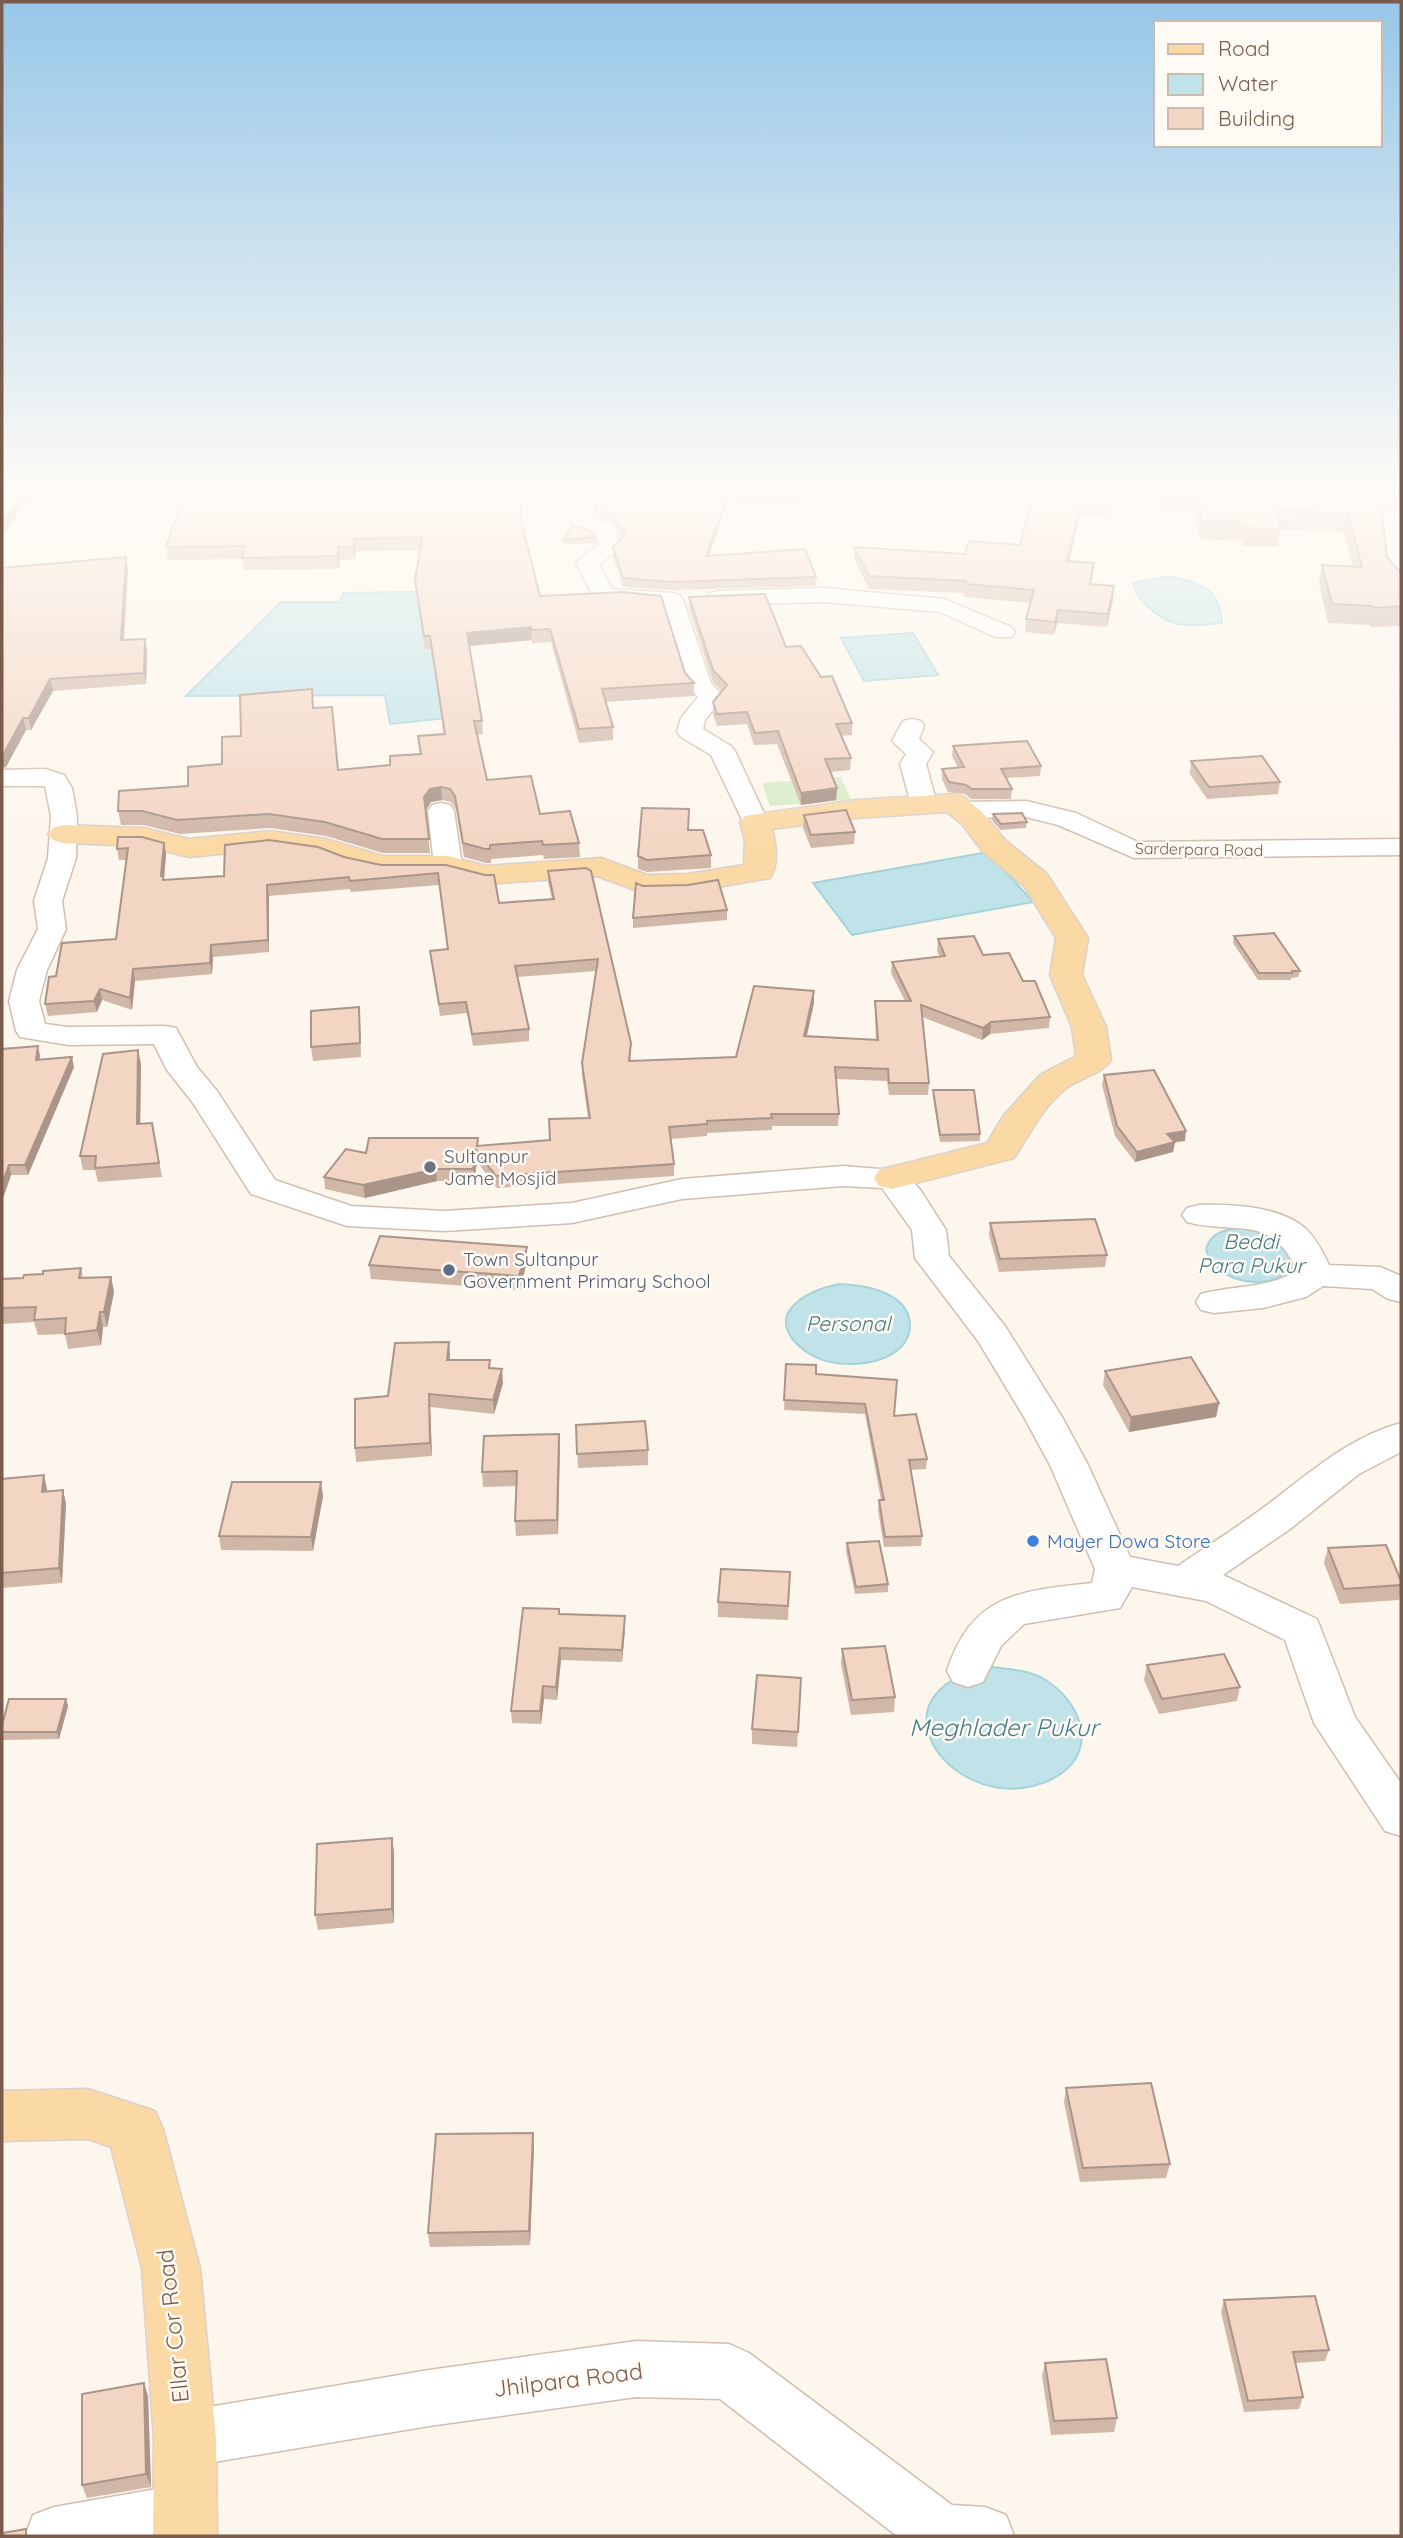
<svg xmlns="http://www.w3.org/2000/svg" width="1403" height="2538" font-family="Quicksand,sans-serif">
<rect width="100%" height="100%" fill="#fdf6ec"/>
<path fill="#d8ecc9" d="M841,777L851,800L770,806L762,783Z"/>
<path fill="#bfe3e8" stroke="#a5d3da" stroke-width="2" d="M1169,576C1200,584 1220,587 1222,623C1211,624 1199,626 1188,625C1165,625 1138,604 1133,583Z
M468,591L449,623L456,717L390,724L385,695L186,696L281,602H340L343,593Z
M913,633L938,675L864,681L841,638Z
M988,852L1033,902L852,935L813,883Z
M1240,1227L1255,1228L1282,1238L1294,1265C1274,1294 1214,1284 1206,1249C1211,1232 1225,1230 1240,1227Z
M840,1284C866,1285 912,1293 910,1328C909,1335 906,1342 901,1347C878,1369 830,1369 805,1351C760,1317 804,1290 840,1284Z
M992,1667C1009,1669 1028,1670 1044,1679C1084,1703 1101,1756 1050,1780C956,1823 858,1691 992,1667Z"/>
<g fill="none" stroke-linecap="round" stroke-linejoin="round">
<defs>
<path id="minor" d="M581,492H601L592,515V520L609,524L623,544L599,565L612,589L672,593L680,595L683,600L711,683L724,697L705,720L703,729L731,746L735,751L768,822L764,828L755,830L746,828L711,755L681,737L677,732L681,718L698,697L688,685L663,606L604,602L596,600L593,595L576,563L600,543L593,534L574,529C566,516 575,504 581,492Z
M824,588L944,599L1011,627L1015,632L1011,637H995L940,612L824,602L718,605L710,603L707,598L710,593L718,591Z
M912,719L921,721L924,726L919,739L933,752L926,764L937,804L933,810L924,812L915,810L911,804L900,764L906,754L892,741L903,721Z
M45,769L64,775L72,788L77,816L76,858L62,901L66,929L47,970L39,1001L45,1024L68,1027L165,1026L176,1028L197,1067L217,1091L275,1180L351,1206L444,1211L572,1203L682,1179L843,1166L904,1171L921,1191L946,1230L949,1256L1005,1326L1062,1417L1088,1465L1130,1557L1178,1566C1206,1547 1236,1528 1263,1508C1306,1476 1348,1437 1401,1423V1452L1359,1474L1290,1529L1223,1575L1317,1619L1355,1717L1401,1783V1836L1385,1831L1314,1723L1285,1640L1206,1601L1132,1587L1120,1608L1024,1624L1001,1646L983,1682L968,1687L953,1682L947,1671C972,1593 1021,1591 1092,1583L1095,1569L1050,1465L1024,1417L978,1341L915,1258L912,1230L882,1188L843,1186L682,1199L572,1223L444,1231L347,1226L251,1194L193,1103L167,1070L154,1044L68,1045L20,1037L16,1031L9,1001L17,970L38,929L34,901L48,858L51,816L45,786H2V770Z
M1026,801L1076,813L1138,842L1401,839V855L1134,858L1058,825L1026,817L962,818L953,816L949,810L953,804L962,802Z
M441,803L450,805L454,811L462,865L458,871L448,873L438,871L434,865L428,811L432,805Z
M1199,1205C1231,1204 1279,1206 1305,1228C1316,1238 1323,1252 1329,1265L1380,1267L1401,1276V1302L1388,1299L1372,1289L1323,1286L1306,1297L1263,1308L1214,1313L1201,1310L1196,1302L1201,1294C1234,1285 1267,1289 1297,1271C1272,1213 1235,1235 1187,1222L1182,1215L1187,1208Z
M636,2341L729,2344L749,2353L952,2505L985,2507L1006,2515L1014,2536H897L720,2399L636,2397L429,2426L185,2467L165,2459L157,2439L165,2419L185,2411L429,2370Z
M185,2484L205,2493L214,2513L205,2533L199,2536H25L33,2515L54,2507Z"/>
<path id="major" d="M1223,492H1315L1401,500V514L1234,499L1226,497Z
M954,794L964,797L982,812L1005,840L1047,874L1088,938L1082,975L1106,1027L1111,1060C1100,1076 1078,1078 1064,1090C1043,1107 1029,1135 1014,1158L892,1189L879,1186L874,1178L879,1170L987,1143L1004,1115L1040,1075L1076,1056L1072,1027L1050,975L1056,938L1024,886L983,852L962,824L947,812L857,818L772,829C776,843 779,866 770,878L688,892L643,893L597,876L486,884L447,874H383L346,866L320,856L270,849L189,857L144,846L63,843L53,840L48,834L53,828L63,825L144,828L189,839L270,831L326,839L383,856H448L486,866L601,858L647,875L688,874L744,865L745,840L740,822L745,816L857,800Z
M88,2089L155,2111L163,2129L200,2268L216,2439L217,2536H153L154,2439L142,2268L111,2147L88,2139L2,2141V2091Z"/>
</defs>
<use href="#minor" stroke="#d1beb0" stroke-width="3"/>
<use href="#major" stroke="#dad1cd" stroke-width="3"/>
<use href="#minor" fill="#fff" fill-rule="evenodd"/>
<use href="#major" fill="#fbd9a5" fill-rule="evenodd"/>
</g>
<path fill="#d1b7a8" d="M2,492H37L32,507H23L2,536Z
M183,492H489L487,501L521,523L540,596L685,673L694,683V696L606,702L613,727V740L579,743L551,642L532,643V640L469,646L482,721L483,734L477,735L487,780L540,814L579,843L580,857L544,859L543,855L491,859V863H486L464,857L456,810L451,802L442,800L431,802L426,811L430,853H383L326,836L270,828L180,834L144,825H121L118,811L188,786L222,764L241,736L314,708L338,769L390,765L420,754L418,736L444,735L431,649H425L416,593L415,580L420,550L356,551L355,559L340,560L339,569L244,570L242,559L168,560L166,547L183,496Z
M723,492H805L801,507L727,503L726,506L709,555L816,577L815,586L672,590L623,587L613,556V547L622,538L611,522L595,518L594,507L723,498Z
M923,492H957L955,497L922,494Z
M1034,492H1114L1110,518L1080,515L1069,561L1093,576L1091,584L1113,599L1107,627L1057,623L1054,635L1025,632L1026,619L1031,603L964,597V593L869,589L854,559V547L965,554L1020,545Z
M1159,492H1336L1387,557L1401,573V626L1371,627L1369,625L1328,623L1319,584L1322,565L1353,566L1344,533L1281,529L1278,547L1243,546L1242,541L1199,539L1195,510L1161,509Z
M1347,492H1375L1374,495Z
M596,537V543L563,545V540Z
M2,568H128L124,640L147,650L146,684L53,691L31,730H26L6,767L2,768Z
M689,597L786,647L852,723V735L841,736L851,758L850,770L830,772L837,788L836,800L801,805L777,744L754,745L747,724L717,726L713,714V702L722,691L713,682L689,608Z
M953,746L1041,766L1040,776L1006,778L1012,789L1011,799H971L965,794L948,792L942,779V769L958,768L952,756Z
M1191,761L1280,782L1278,794L1207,799L1190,774Z
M993,814L1027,822L1026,828L1000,830L992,820Z
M804,815L855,832L854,844L811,848L803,828Z
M688,830L711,855V868L647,872L638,869V856Z
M164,843L166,854L164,880L224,876L344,857L381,865H446L499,903L552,899L548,882V871L586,868L631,1043V1061L736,1057L814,1003L807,1036L876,1040L875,1013V1001H905L891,973L892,962L940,957L937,951L938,939L983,955L1023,981L1050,1017L1049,1028L990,1034L982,1040L922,1017L929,1083L928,1095H889L887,1081L836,1079L839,1114L838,1126H772V1130L707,1133V1136L671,1139L674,1164V1176L497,1188L477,1162L474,1181H437L365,1198L325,1189L324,1177L366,1153L479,1146L550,1140L588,1118L582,1075V1063L596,971L517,977L529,1029V1041L473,1046L467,1013L440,1016L430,951L447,949L439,885L351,892L350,889L269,896V952L213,957L212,974L135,981L132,1010L102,1000L97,1012L48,1016L45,1004L56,976L116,939L126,860H119L117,849Z
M688,885L727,910V920L633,928V918L643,886Z
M1234,936L1300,971L1298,977L1291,978V980H1258L1233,943Z
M359,1007L360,1021L361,1057L313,1061L311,1047Z
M38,1046L39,1060L74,1067L28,1175H11L2,1201V1049Z
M141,1064L140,1124L152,1123L162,1177L98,1182L95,1170H83L80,1156Z
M1104,1075L1185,1141L1175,1142L1173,1152L1135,1162L1115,1136L1102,1085Z
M933,1090L980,1134V1141L940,1142L933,1097Z
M990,1223L1107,1255L1105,1267L999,1272L989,1235Z
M527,1261L520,1290L371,1279L369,1265Z
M81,1268L83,1278L111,1277L114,1292L107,1327H103L101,1345L68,1349L65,1334L38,1335L34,1322L2,1324V1279L23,1278Z
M449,1342V1360L491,1368L503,1383L494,1414L430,1407L432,1456L356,1462L355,1448L388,1396Z
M786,1364L816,1374L894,1416L927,1459L926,1469L911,1470L922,1536L921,1546L884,1547L878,1510L879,1500H881L865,1414L784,1410Z
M1105,1371L1219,1403L1216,1417L1129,1432L1103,1385Z
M576,1425L648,1450V1465L578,1468Z
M559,1434L558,1534L516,1536L515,1521L516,1486L483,1487L482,1472Z
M2,1479L47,1489V1491L63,1490L66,1504L62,1583L2,1588Z
M323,1496L313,1551L221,1550L219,1536Z
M847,1543L888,1584V1592L855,1594L846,1551Z
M1328,1548L1401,1581V1592L1399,1600L1340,1604L1324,1563Z
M790,1572L788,1620L718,1617V1602Z
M559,1609V1614L625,1616V1629L622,1662L561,1660L557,1700L544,1699L541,1724L512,1723L511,1711Z
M842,1649L895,1697L894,1712L851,1715L841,1664Z
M1147,1665L1240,1687L1237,1701L1159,1714L1144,1680Z
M801,1678L797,1747L752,1744V1729Z
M66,1699L68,1706L59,1739L2,1740V1725Z
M392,1838L394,1853V1923L318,1930L315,1915Z
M1066,2088L1170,2164L1166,2178L1080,2182L1064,2102Z
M534,2147L530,2245L430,2247L428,2233Z
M1224,2300L1329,2350L1325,2361L1296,2363L1303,2397L1299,2409L1244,2412L1221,2312Z
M1045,2363L1117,2418L1114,2432L1051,2435L1042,2376Z
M148,2396L151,2487L87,2498L82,2485Z"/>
<path fill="#aa9588" d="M31,492H37L32,507L30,496Z
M486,492H489L485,513L484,501Z
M802,492H805L801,507L802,495Z
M21,497L23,507L2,536V522Z
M727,498L726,506L706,564V556Z
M1081,503L1080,515L1066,574L1067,561Z
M355,539L356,551L355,559L353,547Z
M339,547L340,560L339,569L337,556Z
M126,557L128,568L123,652L121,640Z
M1114,586L1113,599L1107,627L1108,614Z
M1058,610L1057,623L1054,635L1055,622Z
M531,627L532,640L468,646L467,633Z
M145,639L147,650L146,684L144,673Z
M50,679L53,691L31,730L29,718Z
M23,718L26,730L6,767L2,768V755Z
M441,787L442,800L431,802L425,811L424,797L430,789Z
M837,788L836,800L801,805V793Z
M164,843L166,854L164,878L165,887L161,876Z
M267,885L269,896V952L268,940Z
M211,945L213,957L212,974L210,963Z
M133,969L135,981L132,1010L130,998Z
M100,989L102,1000L97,1012L94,1001Z
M814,991V1003L804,1047V1036Z
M991,1022L990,1034L982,1040L983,1028Z
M38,1046L40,1056L38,1070L36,1060Z
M138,1050L141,1064L140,1138L137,1124Z
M72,1057L74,1067L28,1175L25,1165Z
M1186,1131L1185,1141L1175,1142L1173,1152L1135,1162L1137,1152L1167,1134Z
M476,1150L477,1162L474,1181L473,1169Z
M9,1165L11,1175L2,1201V1184Z
M436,1169L437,1181L365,1198L363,1185Z
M527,1247V1261L520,1290L519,1276Z
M111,1277L114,1292L107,1327L104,1312Z
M100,1312L103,1327L101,1345L97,1330Z
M449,1342L450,1355L448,1373L447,1360Z
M502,1369L503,1383L494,1414L493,1400Z
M429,1394L430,1407L432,1456L430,1443Z
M1219,1403L1216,1417L1129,1432L1131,1417Z
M559,1434L560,1449L558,1534L557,1520Z
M44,1475L47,1489L45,1507L42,1492Z
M321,1482L323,1496L313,1551L311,1537Z
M63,1490L66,1504L62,1583L59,1568Z
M625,1616V1629L622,1662V1650Z
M560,1648L561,1660L557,1700L556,1687Z
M543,1686L544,1699L541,1724L540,1711Z
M66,1699L68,1706L59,1739L57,1732Z
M392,1838L394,1853V1923L392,1909Z
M533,2133L534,2147L530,2245L529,2231Z
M144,2383L148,2396L151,2487L146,2474Z"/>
<path fill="#f3d5c3" stroke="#aa9588" stroke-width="2" d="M2,492H31L30,496L21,497L2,522Z
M183,492H486L484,501L521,500V521L540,596L623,592L661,596L685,673L694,683L602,689L613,727L579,729L550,629L532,630L531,627L467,633L482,721H474L487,780L531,776L540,814L570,811L579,843L543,845L542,841L490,845V849H485L463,843L455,796L450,789L441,787L430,789L424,797L429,839H382L325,822L269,814L177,820L142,811H118L119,791L188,786V767L222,764V737L241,736L240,695L312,689L313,708L332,707L338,770L390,765V756L421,754L418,736L445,734L430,636H424L415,580L422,537L355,539L353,547H339L337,556L242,558L246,546L166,547L183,496Z
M753,492H802V495Z
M1034,492H1113L1111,506L1081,503L1067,561L1094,563L1090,584L1114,586L1108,614L1058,610L1055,622L1026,619L1034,590L965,584L966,581L869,576L854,547L965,554L969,541L1020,545Z
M1197,492H1336L1380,496L1387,557L1401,573V606L1375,608L1372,606L1332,604L1322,565L1362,567L1348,514L1277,510L1281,529L1246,528L1245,523L1202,521Z
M727,498L706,556L805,549L816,577L672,582L623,578L613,547L625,534L611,514L594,509L597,502Z
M573,526L591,531L596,537L563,540Z
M126,557L121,640L145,639L144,673L50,679L29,718H23L3,755H2V568Z
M765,594L786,647L801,646L821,677L832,676L852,723L836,724L851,758L825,759L837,788L801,793L778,731L755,733L747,712L717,714L713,702L727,685L713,670L689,597Z
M1027,741L1041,766L1001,769L1012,789H972L966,785L949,782L942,769L964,767L953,746Z
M1262,756L1280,782L1209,787L1191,761Z
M642,808L689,809L688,830H703L711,855L647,860L638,856Z
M846,810L855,832L811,835L804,815Z
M1022,813L1027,822L1001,824L993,814Z
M118,837H142L164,843L161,876H163V880L224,876L225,845L269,840L318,847L344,857L381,865H446L485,875H494L499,903L554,899L548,871L586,868L591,871L631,1043L629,1061L736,1057L754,986L814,991L804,1036L878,1040L875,1001H911L892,962L945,956L938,939L974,936L983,955L1009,953L1023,981H1035L1050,1017L991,1022L983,1028L921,1005L929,1083H889L888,1069L835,1067L839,1114H771L772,1118L707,1121V1124L669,1127L674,1164L496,1176L476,1150L473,1169H436L363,1185L324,1177L346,1149L366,1153L369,1138H478L477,1146L550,1140L549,1119L590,1118L582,1063L598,959L515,966L529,1029L472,1034L466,1002L439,1004L430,951L448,949L438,873L350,881L349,877L267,885L268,940L211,945L210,963L133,969L130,998L100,989L94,1001L45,1004L49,977L56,976L62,943L116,939L128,848L117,849Z
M718,880L727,910L633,918L636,883L643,886L688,885Z
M1274,933L1300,971H1292V973H1259L1234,936Z
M359,1007L360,1043L311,1047V1011Z
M38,1046L36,1060L72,1057L25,1165H9L2,1184V1049Z
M138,1050L137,1124L152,1123L159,1163L95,1168L96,1156H80L103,1054Z
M1154,1070L1186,1131L1167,1134L1175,1142L1137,1152L1117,1126L1104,1075Z
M933,1090H974L980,1134L940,1135Z
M1095,1219L1107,1255L1000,1259L990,1223Z
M380,1236L527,1247L519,1276L369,1265Z
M81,1268L79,1278L111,1277L104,1312H100L97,1330L65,1334L66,1318L34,1320L36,1307L2,1308V1279L23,1278L24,1275L43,1274V1271Z
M449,1342L447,1360H490L489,1368L502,1369L493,1400L429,1394L430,1443L355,1448V1399L388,1396L395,1343Z
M1191,1357L1219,1403L1131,1417L1105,1371Z
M786,1364L816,1365V1374L897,1380L894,1416L916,1414L927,1459L909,1460L922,1536L885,1537L879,1500H884L865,1404L784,1400Z
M645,1421L648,1450L577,1454L576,1425Z
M559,1434L557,1520L515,1521L517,1471L482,1472L484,1436Z
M44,1475L42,1492L63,1490L59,1568L2,1573V1479Z
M232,1482H321L311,1537L219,1536Z
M879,1541L888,1584L856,1587L847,1543Z
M1386,1545L1401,1581V1585L1344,1589L1328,1548Z
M721,1569L790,1572L788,1606L718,1602Z
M523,1608L559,1609V1614L625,1616L622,1650L560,1648L556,1687L543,1686L540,1711H511Z
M885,1646L895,1697L852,1700L842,1649Z
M1224,1654L1240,1687L1162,1699L1147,1665Z
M757,1675L801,1678L798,1732L752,1729Z
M9,1699H66L57,1732H2V1725Z
M392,1838V1909L315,1915L317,1844Z
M1151,2083L1170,2164L1083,2168L1066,2088Z
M533,2133L529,2231L428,2233L436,2134Z
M1315,2296L1329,2350L1293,2352L1303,2397L1248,2401L1224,2300Z
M1106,2359L1117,2418L1054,2421L1045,2363Z
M144,2383L146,2474L82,2485V2394Z
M26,2529V2536H2V2533Z"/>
<linearGradient id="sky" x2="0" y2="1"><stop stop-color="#97c7e8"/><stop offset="0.58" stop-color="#fefbf6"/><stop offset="1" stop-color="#fefbf6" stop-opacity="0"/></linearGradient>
<rect width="1403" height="848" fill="url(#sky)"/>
<circle fill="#6b7280" stroke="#fffaf3" stroke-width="2.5" cx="430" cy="1167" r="7"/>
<circle fill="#5c6f8a" stroke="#fffaf3" stroke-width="2.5" cx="449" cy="1270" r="7"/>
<circle fill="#3f7fe0" stroke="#fffaf3" stroke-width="2.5" cx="1033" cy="1541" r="7"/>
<g text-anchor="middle" stroke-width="5" stroke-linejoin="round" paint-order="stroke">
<g font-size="16" fill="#7a5c4d" stroke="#fffaf3">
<text transform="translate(1199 849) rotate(1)" y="6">Sarderpara Road</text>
</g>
<g font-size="19" fill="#5b616d" stroke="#fffaf3" text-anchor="start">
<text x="444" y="1163">Sultanpur<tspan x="444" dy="22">Jame Mosjid</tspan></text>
</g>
<g font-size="19" fill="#4e5e75" stroke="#fffaf3" text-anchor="start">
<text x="463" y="1266">Town Sultanpur<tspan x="463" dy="22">Government Primary School</tspan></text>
</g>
<g font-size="19" fill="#366cbe" stroke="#fffaf3" text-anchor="start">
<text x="1047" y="1548">Mayer Dowa Store</text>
</g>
<g font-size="21" font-style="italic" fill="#437c86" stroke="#fffaf3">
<text x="1251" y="1249">Beddi<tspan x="1251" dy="24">Para Pukur</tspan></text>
<text x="848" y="1331">Personal</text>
</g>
<g font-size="23" fill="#7a5c4d" stroke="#fffaf3">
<text transform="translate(173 2326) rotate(-96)" y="8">Ellar Cor Road</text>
<text transform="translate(568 2380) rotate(-7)" y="8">Jhilpara Road</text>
</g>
<g font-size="24" font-style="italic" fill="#437c86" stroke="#fffaf3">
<text x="1004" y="1736">Meghlader Pukur</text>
</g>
</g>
<rect width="1403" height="2538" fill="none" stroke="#7a5c4d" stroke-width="7"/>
<rect x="1154" y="21" width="228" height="126" fill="#fffaf3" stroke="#cabbb1" stroke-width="2"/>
<rect x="1168" y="44" width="35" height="10" fill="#fbd9a5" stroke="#cabbb1" stroke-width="2"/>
<text x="1218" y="56" font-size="21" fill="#7a5c4d">Road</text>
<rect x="1168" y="74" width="35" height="21" fill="#bfe3e8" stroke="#cabbb1" stroke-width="2"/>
<text x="1218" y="91" font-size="21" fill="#7a5c4d">Water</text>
<rect x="1168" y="108" width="35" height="21" fill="#f3d5c3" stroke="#cabbb1" stroke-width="2"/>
<text x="1218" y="126" font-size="21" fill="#7a5c4d">Building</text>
</svg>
